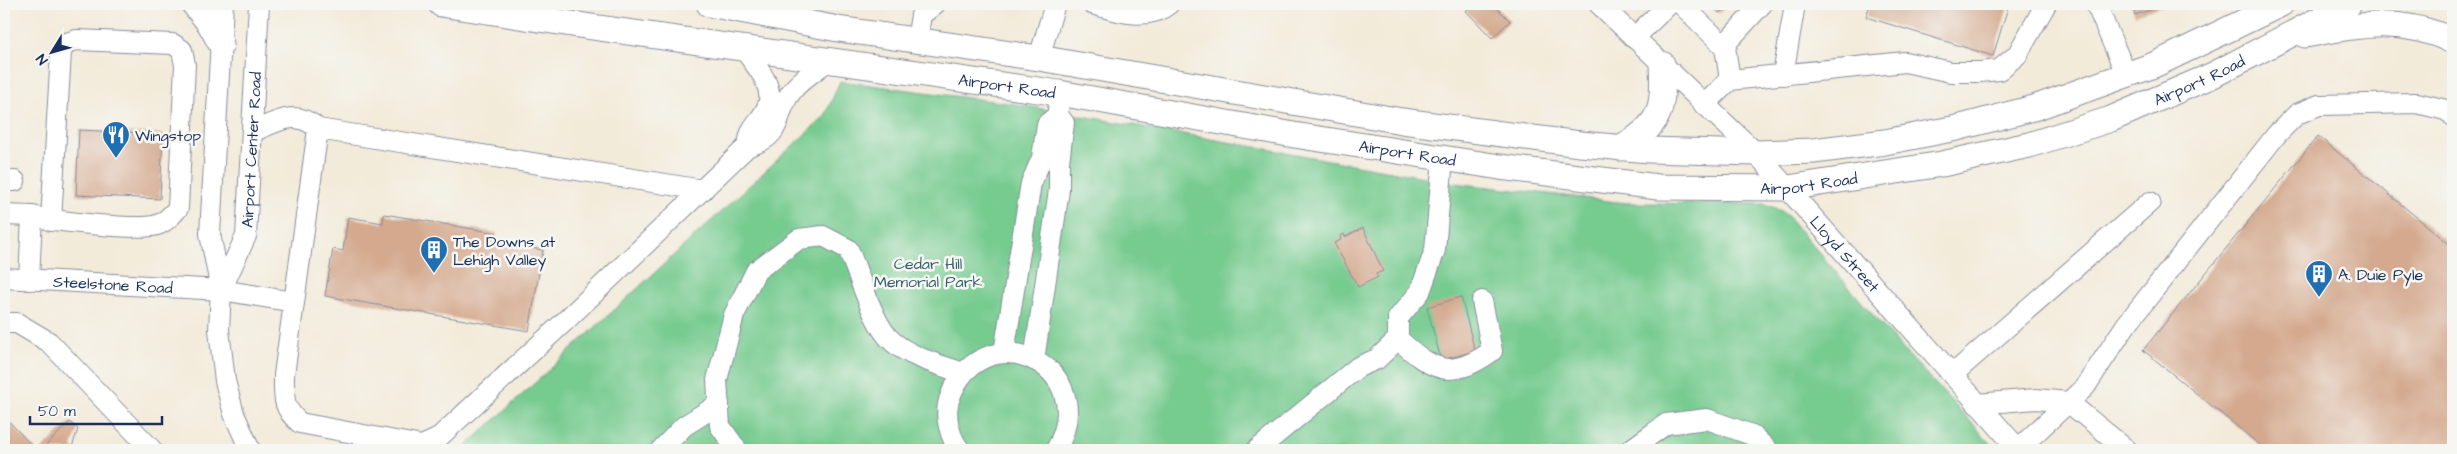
<svg xmlns="http://www.w3.org/2000/svg" width="2457" height="454" font-family="'Architects Daughter',sans-serif">
<rect width="100%" height="100%" fill="#f6f6f2"/>
<filter id="ink" filterUnits="userSpaceOnUse"><feTurbulence type="fractalNoise" baseFrequency=".02" numOctaves="2"/><feDisplacementMap in="SourceGraphic" scale="10" xChannelSelector="R" yChannelSelector="G"/><feConvolveMatrix kernelMatrix="1 2 1 2 8 2 1 2 1" color-interpolation-filters="sRGB"/></filter>
<filter id="wash" filterUnits="userSpaceOnUse"><feTurbulence type="fractalNoise" baseFrequency=".0096" numOctaves="4" result="noise"/><feDisplacementMap in="SourceGraphic" scale="20" xChannelSelector="R" yChannelSelector="G"/><feGaussianBlur stdDeviation="1.12" result="paint"/><feColorMatrix in="noise" values="0 0 0 0 0 0 0 0 0 0 0 0 0 0 0 0 0 1.4 0 .05"/><feComposite in="paint" operator="in"/></filter>
<g filter="url(#wash)">
<rect width="100%" height="100%" fill="#f3ebda"/>
<path fill="#76cb8f" stroke="#487d76" d="M840,81L1015,104L1463,184L1626,203L1765,204L1784,212L1898,344L1997,450H462L825,116Z"/>
<g id="blocks">
<path fill="#d4a98e" d="M1474,4H1493L1510,21L1492,38L1466,11Z
M1709,4H1729L1719,13Z
M1870,4H2009L1993,56L1866,17Z
M2131,4H2167L2135,15Z
M79,130L163,134L160,199L76,195Z
M2318,136L2453,247V450H2266L2143,350Z
M384,214L497,233L495,242L543,250L529,331L325,296L333,249L343,251L348,217L383,223Z
M1363,228L1383,271L1376,274L1378,277L1358,287L1334,243L1341,240L1340,236L1344,234L1345,237Z
M1461,297L1475,351L1441,360L1427,307Z
M4,416L36,450H4Z
M70,422L78,429L72,447L75,450H41Z"/>
</g>
</g>
<g filter="url(#ink)">
<use href="#blocks" fill-opacity="0" stroke="#878d9c" stroke-width="1"/>
<g fill="none" stroke-linecap="round" stroke-linejoin="round">
<defs>
<g id="minor">
<path d="M223,4L210,234L221,290L219,330L225,381L234,414L250,450"/>
<path d="M1092,4C1116,11 1147,22 1169,4"/>
<path id="s1" d="M1599,4L1756,153L2019,450"/>
<path d="M1681,4L1725,47"/>
<path d="M2096,4L2127,76"/>
<path d="M1634,38L1669,4"/>
<path d="M917,41L921,15L935,4"/>
<path d="M744,49C754,64 775,85 768,105C762,122 750,123 748,146C786,136 773,114 792,91C801,79 816,70 828,61"/>
<path d="M1039,58L1055,4"/>
<path d="M1783,75L1795,4"/>
<path d="M1730,80L1725,47L1729,40L1762,4"/>
<path d="M1704,105L1730,80L1905,62L1951,72H1980L1999,70L2017,55L2046,4"/>
<path d="M318,129L284,375C284,397 282,408 300,423L422,446L437,439L562,324L748,146"/>
<path d="M252,132C276,122 296,108 318,129L703,190"/>
<path d="M4,181H15"/>
<path d="M4,215L32,216"/>
<path id="s2" d="M4,278L221,290L294,302"/>
<path d="M29,280L32,216C54,221 138,231 157,225C166,222 172,215 178,208L185,65L182,50L173,44L76,40L66,43L61,52L51,221"/>
<path id="s3" d="M221,290L246,236L259,4"/>
<path d="M4,323H17L49,342L152,450"/>
<path d="M1398,339C1433,371 1450,381 1492,351L1482,301"/>
<path d="M1004,353L1031,183L1042,158L1047,124L1058,115"/>
<path d="M1034,360L1059,190V162L1064,123L1058,115L1059,93"/>
<path d="M1952,375L2150,202"/>
<path d="M1977,404L2036,399L2068,402L2127,450"/>
<path d="M2018,449L2085,387L2126,325L2277,134L2297,114L2319,105L2417,103L2446,110L2453,116"/>
<path d="M661,450L684,426L719,404"/>
<path d="M737,450L720,426L717,380L734,315L756,271L799,239L823,236L848,249C859,273 873,326 893,342C912,358 941,365 963,373"/>
<path d="M960,450C950,438 944,416 949,400C979,310 1104,363 1056,450"/>
<path d="M1257,450L1358,367L1377,359L1398,339V318L1420,292L1435,250L1443,158"/>
<path d="M1630,450L1666,424L1707,419L1752,435L1768,450"/>
</g>
<g id="major">
<path d="M194,4L210,24L221,44"/>
<path id="s4" d="M441,4L585,26L1059,93L1294,135L1500,167L1658,187L1788,188L1942,164L2029,145L2111,119L2213,75L2349,4"/>
<path d="M709,4L838,29L1039,58L1402,121L1580,144L1649,150L1756,153L1813,151L1885,142L1957,128L2037,107L2154,65L2281,4"/>
<path d="M2305,35C2360,25 2400,16 2453,41"/>
<path d="M1620,148C1662,125 1664,109 1662,64"/>
</g>
</defs>
<use href="#minor" stroke="#878d9c" stroke-width="22"/>
<use href="#major" stroke="#878d9c" stroke-width="27"/>
<use href="#minor" stroke="#fff" stroke-width="20"/>
<use href="#major" stroke="#fff" stroke-width="25"/>
</g>
</g>
<defs>
<symbol id="restaurant-pin" viewBox="-11 -11 22 30"><path d="M0 17L-7.5 6A9.5 9.5 0 1 1 7.5 6Z" fill="#1f6fb2" stroke="#f6f6f2"/><path d="M-5-6h1v4h1v-4h1v4h1v-4h1v5L-1.5 .5V6h-2V.5L-5-1ZM5-6V6H3V1.5H1.5Q1.5-4 5-6Z" fill="#fff"/></symbol>
<symbol id="building-pin" viewBox="-11 -11 22 30"><path d="M0 17L-7.5 6A9.5 9.5 0 1 1 7.5 6Z" fill="#1f6fb2" stroke="#f6f6f2"/><path d="M-4-6H4V6H1V3H-1V6H-4ZM-2.5-4.3h1.7v1.8h-1.7ZM.8-4.3h1.7v1.8H.8ZM-2.5-1h1.7V.8h-1.7ZM.8-1h1.7V.8H.8Z" fill="#fff"/></symbol>
</defs>
<g fill-rule="evenodd">
<use href="#restaurant-pin" x="100" y="119" width="32" height="43"/>
<use href="#building-pin" x="418" y="234" width="32" height="43"/>
<use href="#building-pin" x="2303" y="258" width="32" height="43"/>
</g>
<g text-anchor="middle" stroke-width="5" stroke-linejoin="round" paint-order="stroke">
<g font-size="16" fill="#1b2f5e" stroke="#f6f6f2">
<text dy="6" stroke="none"><textPath href="#s4" startOffset="1788">Airport Road</textPath></text>
<text dy="6" stroke="none"><textPath href="#s4" startOffset="572">Airport Road</textPath></text>
<text dy="6" stroke="none"><textPath href="#s3" startOffset="146">Airport Center Road</textPath></text>
<text dy="6" stroke="none"><textPath href="#s4" startOffset="978">Airport Road</textPath></text>
<text dy="6" stroke="none"><textPath href="#s4" startOffset="1382">Airport Road</textPath></text>
<text dy="6" stroke="none"><textPath href="#s1" startOffset="351">Lloyd Street</textPath></text>
<text dy="6" stroke="none"><textPath href="#s2" startOffset="109">Steelstone Road</textPath></text>
</g>
<g font-size="16" fill="#1b2f5e" stroke="#f6f6f2" text-anchor="start">
<text x="135" y="141">Wingstop</text>
<text x="453" y="247">The Downs at<tspan x="453" dy="18">Lehigh Valley</tspan></text>
<text x="2338" y="280">A. Duie Pyle</text>
</g>
<g font-size="16" fill="#365e6d" stroke="#f6f6f2">
<text x="928" y="269">Cedar Hill<tspan x="928" dy="18">Memorial Park</tspan></text>
</g>
</g>
<rect width="2457" height="454" fill="none" stroke="#f6f6f2" stroke-width="20"/>
<g transform="translate(52 52) rotate(233)" stroke="#f6f6f2" stroke-width="4" paint-order="stroke">
<path d="M0-4L9 19L0 12L-9 19Z" fill="#1b2f5e"/>
<text y="-8" font-size="14" font-weight="bold" text-anchor="middle" fill="#1b2f5e">N</text>
</g>
<path d="M30 416v8h132v-8" fill="none" stroke="#1b2f5e" stroke-width="2.5"/>
<text x="38" y="416" font-size="15" fill="#1b2f5e" stroke="#f6f6f2" stroke-width="4" paint-order="stroke">50 m</text>
</svg>
